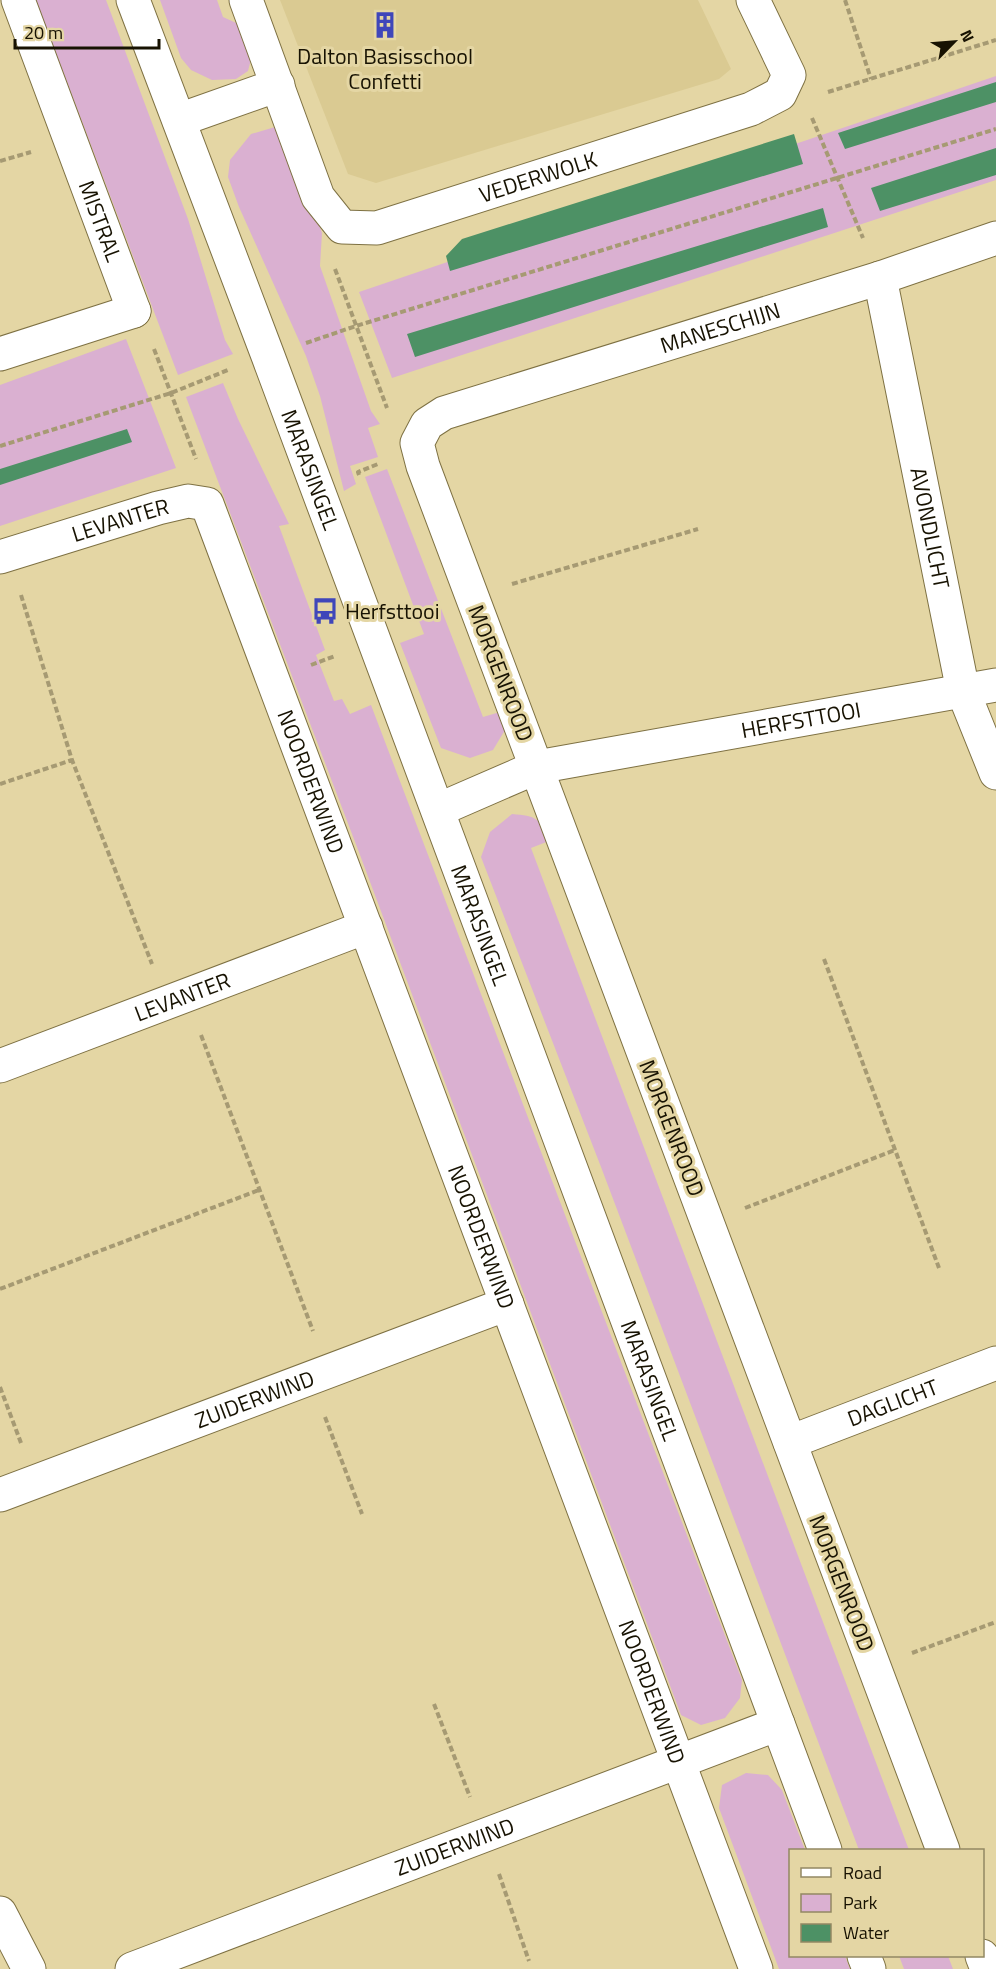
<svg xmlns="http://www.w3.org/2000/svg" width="996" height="1969" font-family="'Titillium Web',sans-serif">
<rect width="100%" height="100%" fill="#e4d6a4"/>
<path fill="#daca92" d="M280,0H698L731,69L719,79L376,183L348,174Z"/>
<path fill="#dab0d1" d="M36,0H106L188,219L225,340L233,354L178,375Z
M160,0H217L223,17L245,27L254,47L248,71L236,79L212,80L191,70L181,58Z
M996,76V180L392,378L359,292Z
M275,127L285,132L322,233L320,266L371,411L380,424L368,428L378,457L350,466L356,484L344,491L320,396L306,356L239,207L228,177L230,160L251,134Z
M126,339L176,468L0,526V385Z
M223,383L238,419L289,524L279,526L325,650L316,655L334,701L342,699L350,714L371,705L742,1680L740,1698L725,1718L701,1725L681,1715L360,855L186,397Z
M387,469L483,717L500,712L505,730L493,750L470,758L441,748L400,643L424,634L365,477Z
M512,814C536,816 541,818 549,841L531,848L909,1850H859L601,1167L481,857L490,832Z
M746,1773L768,1775L782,1790L805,1850H790V1956H845L850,1969H779L719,1808L722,1785Z
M899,1956H948L953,1969H904Z"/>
<path fill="#4d9165" d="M996,82V102L845,149L838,133Z
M794,134L803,164L450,271L446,256L462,239Z
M996,148V175L880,211L871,188Z
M823,208L828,227L415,357L407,334Z
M127,429L132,442L0,485V469Z"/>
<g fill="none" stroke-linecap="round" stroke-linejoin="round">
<defs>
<path id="pedestrian" d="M0,354L134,311"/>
<g id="minor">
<path id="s1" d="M18,0L134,311"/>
<path id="s2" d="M246,0L318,197L342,227L377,228L751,109L780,94L789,75L753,0"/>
<path d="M179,120L278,85"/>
<path id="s3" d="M880,278L963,691L996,773"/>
<path id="s4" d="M0,557L158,508L188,501L207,504L756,1969"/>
<path id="s5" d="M438,810L537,767L996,685"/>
<path id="s6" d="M0,1066L366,927"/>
<path id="s7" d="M790,1442L996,1363"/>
<path id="s8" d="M0,1495L507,1304"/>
<path id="s9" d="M943,1850L423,466L417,443L427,424L444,413L880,278L996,238"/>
<path d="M0,1913L29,1969"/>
<path d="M982,1956L987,1969"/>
<path id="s10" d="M132,1969L778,1724"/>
</g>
<g id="tertiary">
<path id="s11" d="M133,0L268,356L825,1850"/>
<path d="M864,1956L869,1969"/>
</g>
</defs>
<use href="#pedestrian" stroke="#7e7143" stroke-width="35"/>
<use href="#minor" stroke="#7e7143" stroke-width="35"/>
<use href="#tertiary" stroke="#7e7143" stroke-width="35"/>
<path stroke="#a69a73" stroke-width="4" stroke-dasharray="6 3" stroke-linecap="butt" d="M845,0L871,79
M828,92L996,40
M812,118L863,238
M0,161L31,152
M335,269L387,408
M306,343L356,326L996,129
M154,349L196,459
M0,446L171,393L228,370
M359,475L358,472L378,464
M512,584L698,529
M21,595L72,760L152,964
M311,665L335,656
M0,784L72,760
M824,959L939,1268
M201,1035L313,1331
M745,1208L895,1150
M0,1289L259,1190
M0,1387L21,1443
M325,1417L362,1514
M912,1653L996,1622
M434,1704L470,1797
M499,1874L529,1961"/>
<use href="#pedestrian" stroke="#fff" stroke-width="33"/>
<use href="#minor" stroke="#fff" stroke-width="33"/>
<use href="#tertiary" stroke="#fff" stroke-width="33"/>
</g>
<defs>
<symbol id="building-bare" viewBox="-9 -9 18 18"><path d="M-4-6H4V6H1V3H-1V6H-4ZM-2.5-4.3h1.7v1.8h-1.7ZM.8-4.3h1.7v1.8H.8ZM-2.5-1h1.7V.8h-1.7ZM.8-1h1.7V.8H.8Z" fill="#3f46ba" stroke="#e4d6a4" stroke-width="2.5" paint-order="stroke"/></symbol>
<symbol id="bus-bare" viewBox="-9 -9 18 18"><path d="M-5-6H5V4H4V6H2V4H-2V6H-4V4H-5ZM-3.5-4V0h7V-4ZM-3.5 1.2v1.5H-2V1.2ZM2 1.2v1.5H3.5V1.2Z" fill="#3f46ba" stroke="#e4d6a4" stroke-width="2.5" paint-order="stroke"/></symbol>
</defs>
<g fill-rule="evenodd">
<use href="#building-bare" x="366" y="6" width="38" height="38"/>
<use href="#bus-bare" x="306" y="592" width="38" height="38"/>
</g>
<g text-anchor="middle" stroke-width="6" stroke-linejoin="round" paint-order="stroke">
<g font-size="22" fill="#171202" stroke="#e4d6a4">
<text x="385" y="64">Dalton Basisschool<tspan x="385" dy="25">Confetti</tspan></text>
<text x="345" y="619" text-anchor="start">Herfsttooi</text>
</g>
<g font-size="22" fill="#171202" stroke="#e4d6a4">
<text dy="8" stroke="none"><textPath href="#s2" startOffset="452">VEDERWOLK</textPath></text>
<text dy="8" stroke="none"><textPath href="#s1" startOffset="236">MISTRAL</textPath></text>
<text dy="8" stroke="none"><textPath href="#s9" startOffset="1833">MANESCHIJN</textPath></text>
<text dy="8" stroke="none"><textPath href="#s11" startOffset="502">MARASINGEL</textPath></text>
<text dy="8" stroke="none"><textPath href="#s4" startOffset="126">LEVANTER</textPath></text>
<text dy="8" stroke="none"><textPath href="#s3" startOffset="255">AVONDLICHT</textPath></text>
<text transform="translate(501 673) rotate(69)" y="8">MORGENROOD</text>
<text dy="8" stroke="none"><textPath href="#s5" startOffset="376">HERFSTTOOI</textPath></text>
<text dy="8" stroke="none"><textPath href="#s4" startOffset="512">NOORDERWIND</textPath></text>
<text dy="8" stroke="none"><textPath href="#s11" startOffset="988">MARASINGEL</textPath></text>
<text dy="8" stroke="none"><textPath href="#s6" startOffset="195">LEVANTER</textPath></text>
<text transform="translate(672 1128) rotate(69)" y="8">MORGENROOD</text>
<text dy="8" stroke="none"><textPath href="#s4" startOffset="998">NOORDERWIND</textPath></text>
<text dy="8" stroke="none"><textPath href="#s11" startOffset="1474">MARASINGEL</textPath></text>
<text dy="8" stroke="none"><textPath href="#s8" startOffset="272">ZUIDERWIND</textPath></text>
<text dy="8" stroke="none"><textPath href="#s7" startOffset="110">DAGLICHT</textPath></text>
<text transform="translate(842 1583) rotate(69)" y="8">MORGENROOD</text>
<text dy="8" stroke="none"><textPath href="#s4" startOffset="1484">NOORDERWIND</textPath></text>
<text dy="8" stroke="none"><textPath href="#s10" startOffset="345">ZUIDERWIND</textPath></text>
</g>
</g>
<rect x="789" y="1849" width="195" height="108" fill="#e4d6a4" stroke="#928863" stroke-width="1.5"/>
<rect x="801" y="1868" width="30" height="9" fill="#ffffff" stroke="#928863" stroke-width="1.5"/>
<text x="843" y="1879" font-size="18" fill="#171202">Road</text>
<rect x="801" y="1894" width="30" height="18" fill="#dab0d1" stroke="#928863" stroke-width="1.5"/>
<text x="843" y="1909" font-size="18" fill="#171202">Park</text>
<rect x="801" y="1924" width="30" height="18" fill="#4d9165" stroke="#928863" stroke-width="1.5"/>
<text x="843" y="1939" font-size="18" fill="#171202">Water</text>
<g transform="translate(954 42) rotate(65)" stroke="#e4d6a4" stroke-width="4.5" paint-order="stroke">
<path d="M0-4.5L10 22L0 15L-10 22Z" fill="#171202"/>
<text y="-9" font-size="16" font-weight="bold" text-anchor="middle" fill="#171202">N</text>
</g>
<path d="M15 39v9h144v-9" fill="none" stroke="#171202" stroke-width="3"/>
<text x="24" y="39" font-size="18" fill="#171202" stroke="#e4d6a4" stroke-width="4.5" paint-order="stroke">20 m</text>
</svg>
